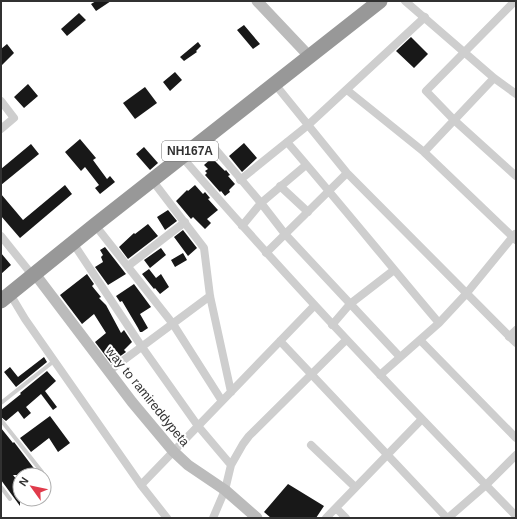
<svg xmlns="http://www.w3.org/2000/svg" width="517" height="519" font-family="Arial,sans-serif">
<rect width="100%" height="100%" fill="#fff"/>
<path fill="#181818" d="M96,1H111L96,11L91,4Z
M79,13L86,20L67,36L61,29Z
M244,25L260,44L253,49L237,30Z
M411,37L428,54L414,68L396,51Z
M198,42L201,46L196,51L197,52L184,61L180,57Z
M7,44L14,53L1,66V49Z
M175,72L182,80L170,91L163,82Z
M28,84L38,96L24,108L14,97Z
M145,87L157,103L135,119L123,103Z
M80,139L96,158L93,160L107,179L110,176L115,182L100,194L95,188L99,185L85,167L81,171L65,152Z
M244,143L257,158L242,172L229,156Z
M31,144L39,154L1,185V169Z
M144,147L158,163L150,170L136,154Z
M212,158L225,171L226,170L230,175L228,176L235,184L229,190L230,192L225,196L221,191L220,192L205,175L207,173L205,171L208,169L204,165Z
M65,185L72,194L20,238L1,216V194L23,220Z
M195,185L203,194L205,192L210,198L208,199L218,210L207,219L211,223L205,229L193,217L191,219L176,201L187,190L188,191Z
M168,210L177,221L165,230L157,217Z
M148,224L158,236L128,259L119,247L134,233L135,234Z
M183,230L197,248L188,256L174,237Z
M105,247L126,274L108,285L95,267L103,262L101,257L103,255L100,250Z
M161,248L166,255L150,268L144,260Z
M1,253L11,265L1,274Z
M183,253L187,260L175,267L171,260Z
M149,269L156,278L161,274L169,287L160,294L155,288L154,289L142,274Z
M87,274L94,284L92,286L101,297L99,298L106,305L121,333L124,330L132,342L124,350L126,352L111,363L95,342L106,333L94,314L82,324L60,295Z
M134,284L151,307L140,314L148,328L142,332H140L138,328L122,301L120,302L116,296Z
M44,357L47,362L16,387L4,372L10,367L18,377Z
M47,371L56,381L45,391L57,407L53,410L41,394L26,407L31,413L24,419L18,411L6,421L1,417V410L21,394L20,393Z
M50,416L70,443L58,452L49,438L31,452L20,438Z
M1,428L13,443L14,442L39,475H13L20,484V506L1,480Z
M288,484L324,506L316,518H271L264,512Z"/>
<g fill="none" stroke-linecap="round" stroke-linejoin="round">
<path stroke="#cecece" stroke-width="4" d="M1,403L54,361
M1,420L42,472
M1,487L10,499"/>
<path stroke="#cecece" stroke-width="8" d="M405,1L494,78L516,94
M515,1L426,91L454,120L516,176
M274,83L347,173L516,343
M347,90L424,152L516,240
M1,101L14,118L1,129
M206,138L261,203L285,234L400,357
M287,142C339,202 388,263 439,323L380,375
M424,152L494,78
M182,157C289,281 402,399 516,516
M152,180L204,248L210,296L231,392
M240,180L307,126L425,17
M280,186L308,212
M95,225L173,324L222,401
M242,226L261,203L306,165
M1,236L33,276
M73,243L142,347L198,426L231,465
M266,253L347,173
M128,266L185,222
M10,294L25,319L141,485L167,518
M439,323L466,294L515,234
M332,325L350,304L394,270
M509,337L516,330
M420,340L516,438
M280,341L447,518
M109,371L210,296
M311,445L355,487
M141,485L314,306
M336,508L346,518
M213,518L225,490L231,465L243,444L249,436L346,340
M326,518L422,419
M448,518L486,485L516,455"/>
<path stroke="#bbb" stroke-width="11" d="M257,1L309,56
M35,274L132,402L173,451L188,465L225,490L257,518"/>
<path stroke="#989898" stroke-width="15" d="M1,301L95,225L380,1"/>
</g>
<g text-anchor="middle" stroke-width="4" stroke-linejoin="round" paint-order="stroke">
<rect fill="#fff" stroke="#6f6f6f" stroke-width="1" x="162" y="141" width="56" height="20" rx="3"/>
<g font-size="12" font-weight="bold" fill="#313131">
<text x="190" y="155">NH167A</text>
</g>
<g font-size="13" fill="#313131" stroke="#fff">
<text transform="translate(148 396) rotate(51)" y="5">way to ramireddypeta</text>
</g>
</g>
<rect width="517" height="519" fill="none" stroke="#313131" stroke-width="4"/>
<g transform="translate(32 487) rotate(303)"><circle r="19" fill="#ffffff" stroke="#adadad"/>
<path d="M0-3L7 15L0 10L-7 15Z" fill="#e03b4b"/>
<text y="-6" font-size="11" font-weight="bold" text-anchor="middle" fill="#313131">N</text>
</g>
</svg>
